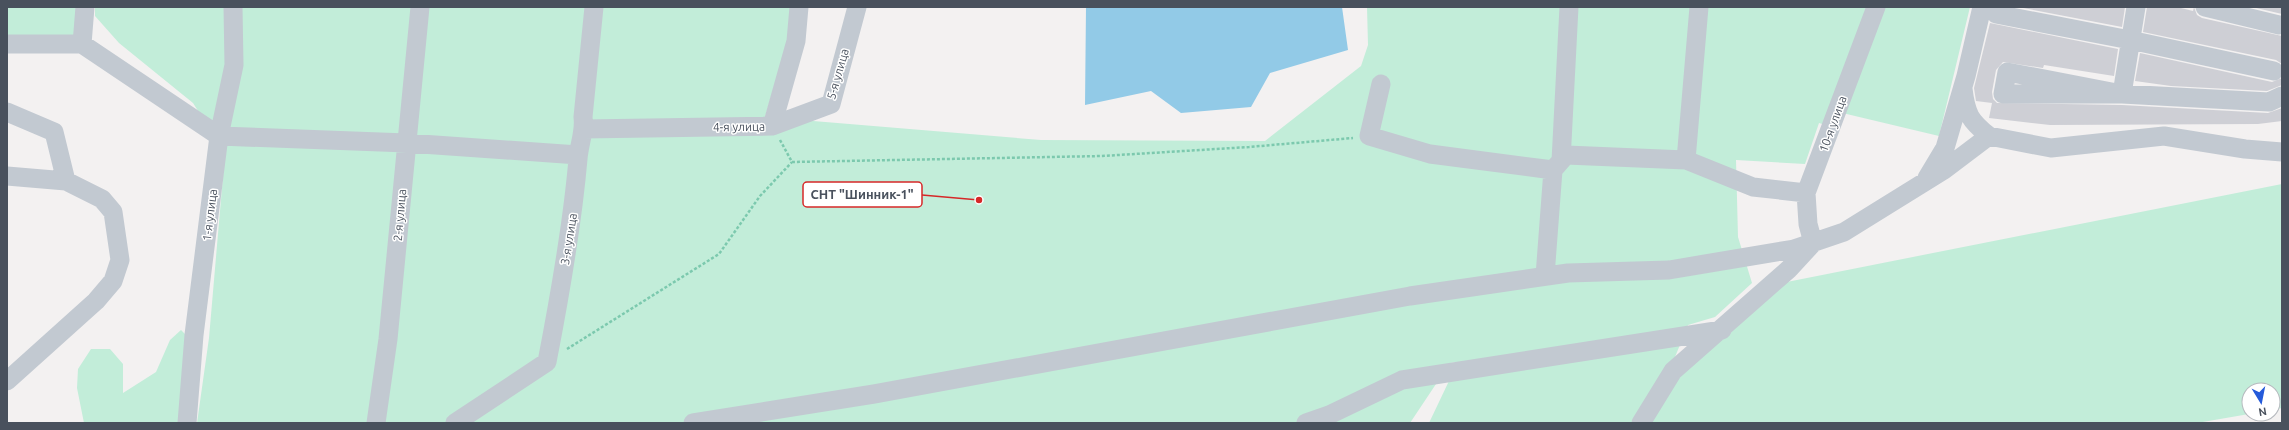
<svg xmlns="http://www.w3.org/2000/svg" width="2289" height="430" font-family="Ubuntu,sans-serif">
<rect width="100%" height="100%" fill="#f3f1f1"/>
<path fill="#c2edd9" d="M7,7H77L74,37H7Z
M95,7H793L791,30L765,117L1041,140L1265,141L1361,66L1368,45L1367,7H1970L1939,136L1834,111L1829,126L1819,123L1805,164L1736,160L1738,237L1752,283L1715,317L1688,325L1675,357L1633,423H1429L1458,362L1450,363L1410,423H197L209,338L225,153L193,103L119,43L95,16Z
M2282,184V408L2273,410V390H2249V414L2197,423H1644L1680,367L1761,287Z
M181,330L188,337L180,423H84L77,388L78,369L91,349H110L123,364V393L156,372L170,340Z"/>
<path fill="#92cae7" d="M1086,7H1342L1348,50L1270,73L1251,107L1181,113L1151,91L1085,105Z"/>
<path fill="#cecfd5" d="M2018,7H2125L2122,27Z
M2147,7H2177L2193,11L2194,7L2197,15L2202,18L2282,36V64L2276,60L2143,32Z
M2252,7H2282V14Z
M1990,23L2118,49L2114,76L2044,65L2043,68L2003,62L1996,70L1992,92L1993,99L1997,103L2122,105L2268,113L2282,108V121L2258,124L2050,125L1989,118L1992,103L1976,101L1974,88Z
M2140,53L2272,82L2282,78V85L2267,91L2171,86L2135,81Z"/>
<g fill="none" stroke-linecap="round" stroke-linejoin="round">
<path stroke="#7cc9ae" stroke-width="2.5" stroke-dasharray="3 2" stroke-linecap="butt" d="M780,140L792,162L1102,156L1249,147L1353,138
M567,349L719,254L760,196L792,162"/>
<path stroke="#c2c9d1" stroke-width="19" d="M2205,7L2279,25
M1996,14L2130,40L2274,71
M7,44H82L219,136L407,143L578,155
M82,44L85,7
M1381,84L1369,136L1430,154L1553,170L1566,155L1686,160L1753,187L1806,193
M1963,89C1966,114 1970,121 1989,136
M2122,94L2007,72L2003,94H2122L2269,102L2282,96
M2122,94L2136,7
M7,112L54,132L66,181
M772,126L831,104L857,7
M584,129L772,126L796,41L799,7
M1686,160L1699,7
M1561,161L1569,7
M7,176L66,181L102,199L113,212L120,260L113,281L96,301L7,381
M1927,178L1945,148L1966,76L1982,7
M1545,276L1553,170
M187,423L194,335L219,136L234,65L233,7
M376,423L388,339L420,7
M455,423L547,362C560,295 572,228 578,159C579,144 585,132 583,117L594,7
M693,423L874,394L1410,296L1568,273L1669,270L1794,249L1844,232L1944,170L1989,136L2051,148L2164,136L2245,149L2282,152
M1306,423L1329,415L1402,380L1722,330
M1641,423L1673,371L1789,269L1813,243L1808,224L1806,193L1876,7"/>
</g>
<g text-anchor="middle" stroke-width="3" stroke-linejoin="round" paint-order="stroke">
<g font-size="12" fill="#49515d" stroke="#fff">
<text transform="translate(838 74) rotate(-74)" y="4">5-я улица</text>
<text transform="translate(1833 124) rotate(-70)" y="4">10-я улица</text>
<text transform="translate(739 127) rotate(-1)" y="4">4-я улица</text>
<text transform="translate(210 215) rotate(-83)" y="4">1-я улица</text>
<text transform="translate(400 215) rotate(-85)" y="4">2-я улица</text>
<text transform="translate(569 239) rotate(-81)" y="4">3-я улица</text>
</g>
</g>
<path fill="none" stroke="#d62828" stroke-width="1.5" d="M979 200L922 195"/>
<circle fill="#d62828" stroke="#fff" stroke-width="1.5" cx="979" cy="200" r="4"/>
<rect fill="#fff" stroke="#d62828" stroke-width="1.5" x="803" y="182" width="119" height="25" rx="4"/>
<g font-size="13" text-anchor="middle" font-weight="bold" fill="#49515d">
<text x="862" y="199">СНТ "Шинник-1"</text>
</g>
<rect width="2289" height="430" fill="none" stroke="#49515d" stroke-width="16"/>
<g transform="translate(2261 402) rotate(170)"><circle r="19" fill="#ffffff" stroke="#b6b9be"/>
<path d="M0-3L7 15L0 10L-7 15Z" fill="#245ada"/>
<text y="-6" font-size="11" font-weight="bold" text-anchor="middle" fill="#49515d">N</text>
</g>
</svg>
